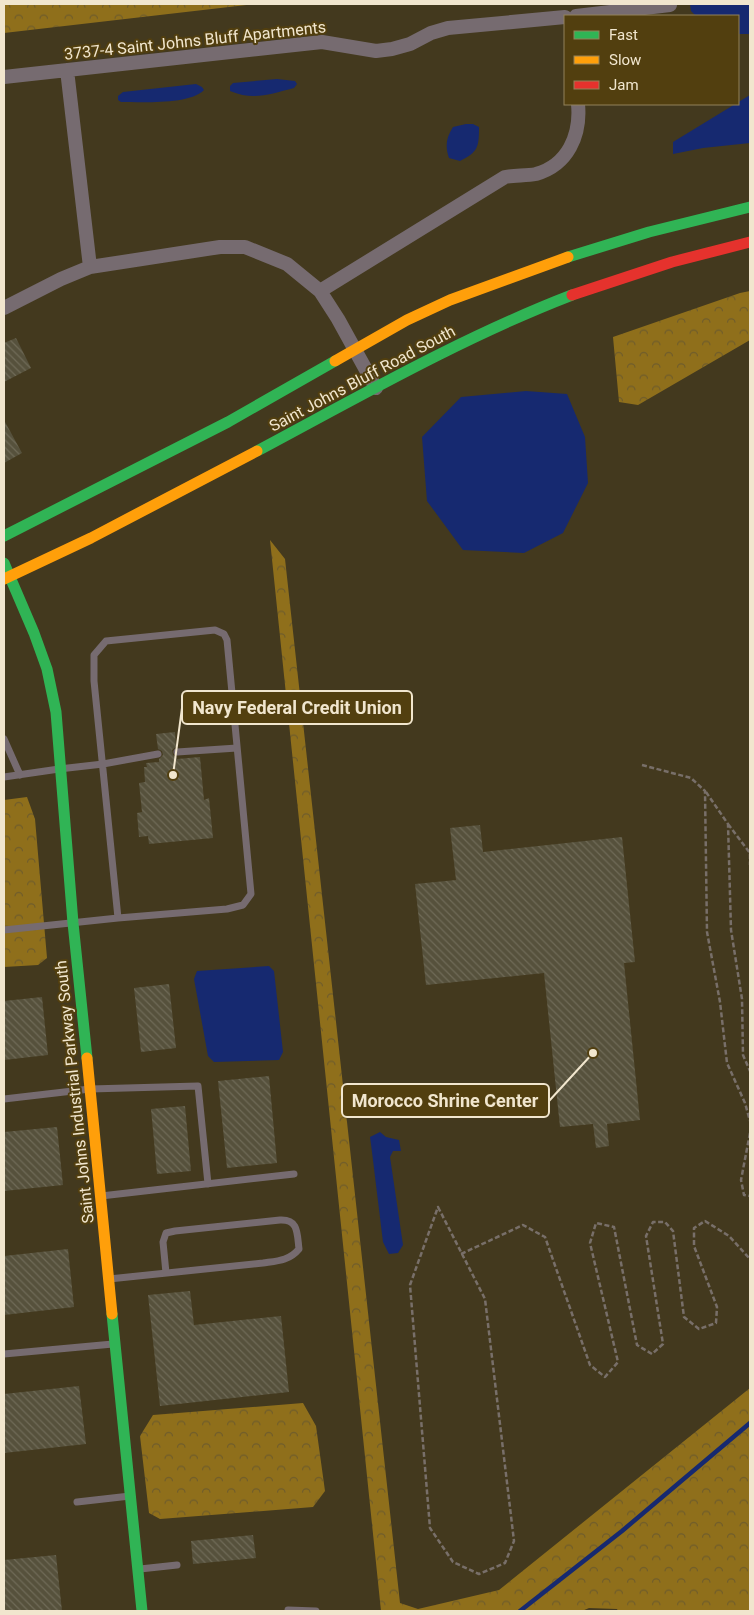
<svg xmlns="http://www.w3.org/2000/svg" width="754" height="1615" font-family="Roboto,sans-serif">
<defs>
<pattern id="forest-crowns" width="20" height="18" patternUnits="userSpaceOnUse" patternTransform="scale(1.25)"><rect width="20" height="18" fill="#8f6f1b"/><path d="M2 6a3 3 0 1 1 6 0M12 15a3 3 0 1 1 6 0" fill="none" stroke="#6f5c2b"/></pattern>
<pattern id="building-back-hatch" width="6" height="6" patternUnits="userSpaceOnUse" patternTransform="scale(1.25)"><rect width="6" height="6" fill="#56513c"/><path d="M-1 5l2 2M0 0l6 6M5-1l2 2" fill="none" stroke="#6f6a57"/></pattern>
</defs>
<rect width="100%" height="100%" fill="#43391e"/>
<path fill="url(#forest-crowns)" d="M4,4H255L4,33Z
M750,291V340L638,405L619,402L613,337L740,293Z
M270,540L285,559L400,1603L418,1609L499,1590L750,1388V1611H618L617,1609L589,1608L582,1611H381Z
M27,797L35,819L47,958L38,965L4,967V800Z
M303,1403L316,1426L325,1491L313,1507L160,1519L149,1513L140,1436L153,1415Z"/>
<path fill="#162970" d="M690,4H750V34H738V16H696L691,11Z
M277,79L295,81L297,84L294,88C270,94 254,101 230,91V86L233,83Z
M196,84L202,87L204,90C190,105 140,102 121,102L118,100V96L123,92Z
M750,95V143L703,148L673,154V142Z
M466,124H473L479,127C479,147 478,152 460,161L449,158C445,146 446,138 453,127Z
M526,391L567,394L585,437L588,483L563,533L524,553L463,550L427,501L422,437L461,397Z
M269,966L274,971L283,1052L279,1060L214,1062L208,1056L194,979L197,971Z
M380,1132L386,1137L399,1140L401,1151H393L390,1157L403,1245L398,1253L389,1254L383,1242L371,1144L370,1137Z"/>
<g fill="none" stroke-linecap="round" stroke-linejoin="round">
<path stroke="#162970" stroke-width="4.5" d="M520,1611L622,1531L750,1423"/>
</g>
<path fill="url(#building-back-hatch)" d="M16,338L31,368L4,382V343Z
M4,420L22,453L4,463Z
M175,732L176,747L172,750L173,755L177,757V759L200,757L204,800L209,798L213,838L149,844L148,836L139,837L137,813L142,812L139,783L145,782L144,767H147L146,763L159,762V759L163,755L162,751L158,749L156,734Z
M480,825L483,852L622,837L635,962L624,963L640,1120L607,1124L609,1146L596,1148L593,1124L560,1127L544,973L426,985L415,884L456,880L450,828Z
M169,984L176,1048L141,1052L134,988Z
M42,997L48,1055L4,1060V1001Z
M269,1076L277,1163L227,1168L218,1081Z
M185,1106L191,1171L157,1174L151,1109Z
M57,1127L63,1185L4,1191V1132Z
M68,1249L74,1307L4,1315V1256Z
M190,1291L194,1325L281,1316L289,1392L160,1406L148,1295Z
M79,1386L86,1444L4,1453V1394Z
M253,1535L256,1558L193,1564L191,1541Z
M56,1555L62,1611H4V1560Z"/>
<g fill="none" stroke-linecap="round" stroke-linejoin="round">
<path stroke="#786f69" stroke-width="2.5" stroke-dasharray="5 2.5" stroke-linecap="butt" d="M642,765L691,778L705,791L707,932L720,1002L727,1063L745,1103L750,1121
M706,792L728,824L731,930L742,999L743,1055L750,1071
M728,824L750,853V865
M750,1133L741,1180L744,1195L750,1196
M438,1207L485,1299L514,1541L505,1563L479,1574L453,1562L430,1528L410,1285Z
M461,1254L523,1225L545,1237L590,1365L605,1377L618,1362L590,1243L596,1223L614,1227L637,1345L652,1354L663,1344L646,1236L653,1222H665L673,1231L684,1317L699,1329L716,1323L717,1307L694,1246V1228L705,1221L729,1236L750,1259"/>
<path stroke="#766b70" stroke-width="7" d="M4,739L20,775
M177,752L237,748
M4,777L59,769L103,764L158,754
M4,930L118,918L94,681V655L106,641L215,630L224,634L227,640L251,894L243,905L227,909L118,918
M4,1099L90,1089L198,1086L208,1184
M101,1196L294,1174
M109,1279L263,1263C277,1261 289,1261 299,1249C297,1234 299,1219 280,1220L175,1231L166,1233L163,1242L166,1273
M4,1354L113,1344
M77,1502L130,1496
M140,1569L177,1565
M288,1610L316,1611"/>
<path stroke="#766b70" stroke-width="14" d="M576,16L670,5
M67,70L90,267
M4,77L322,42L376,51L392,49L410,44L431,33L448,28L565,17
M320,291L505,177C515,175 526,176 536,174C568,165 581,135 578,104
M4,308L61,279L90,267L220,247H245L287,264L320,291L338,319L376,388"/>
<path stroke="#30b455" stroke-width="11" d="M568,257L649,232L750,207
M257,451C360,396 463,337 572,295
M4,536L228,422L335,361
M4,563L34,633L47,669L56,712L73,923L87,1058
M112,1314L142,1611"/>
<path stroke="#ff9f0a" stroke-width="11" d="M335,361L407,320L450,300L568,257
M4,579L91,538L257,451
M87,1058L112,1314"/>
<path stroke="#e5322d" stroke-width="11" d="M572,295L672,262L750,242"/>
</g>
<g text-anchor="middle" stroke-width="4" stroke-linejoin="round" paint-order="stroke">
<g font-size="16" fill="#f1e6ce" stroke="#523f0f">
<text transform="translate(195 40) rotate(-6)" y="6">3737-4 Saint Johns Bluff Apartments</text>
<text transform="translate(362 378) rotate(-28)" y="6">Saint Johns Bluff Road South</text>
<text transform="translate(74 1092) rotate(-96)" y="6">Saint Johns Industrial Parkway South</text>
</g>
</g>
<path fill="none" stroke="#f1e6ce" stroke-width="2" d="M173 775L182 708M593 1053L549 1101"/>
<g fill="#f1e6ce" stroke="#523f0f" stroke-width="2">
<circle cx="173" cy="775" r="5"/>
<circle cx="593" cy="1053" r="5"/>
</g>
<g fill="#523f0f" stroke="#f1e6ce" stroke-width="2">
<rect x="182" y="691" width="230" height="33" rx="5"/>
<rect x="342" y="1084" width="207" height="33" rx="5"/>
</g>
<g font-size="18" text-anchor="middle" font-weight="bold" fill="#f1e6ce">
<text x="297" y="714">Navy Federal Credit Union</text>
<text x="445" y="1107">Morocco Shrine Center</text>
</g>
<rect width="754" height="1615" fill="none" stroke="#f1e6ce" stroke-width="10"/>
<rect x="564" y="15" width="175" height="90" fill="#523f0f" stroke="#92825b"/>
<rect x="574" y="31" width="25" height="8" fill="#30b455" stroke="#92825b"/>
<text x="609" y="40" font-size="15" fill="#f1e6ce">Fast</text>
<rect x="574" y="56" width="25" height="8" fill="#ff9f0a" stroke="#92825b"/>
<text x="609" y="65" font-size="15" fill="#f1e6ce">Slow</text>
<rect x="574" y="81" width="25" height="8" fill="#e5322d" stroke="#92825b"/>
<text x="609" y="90" font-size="15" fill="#f1e6ce">Jam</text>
</svg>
